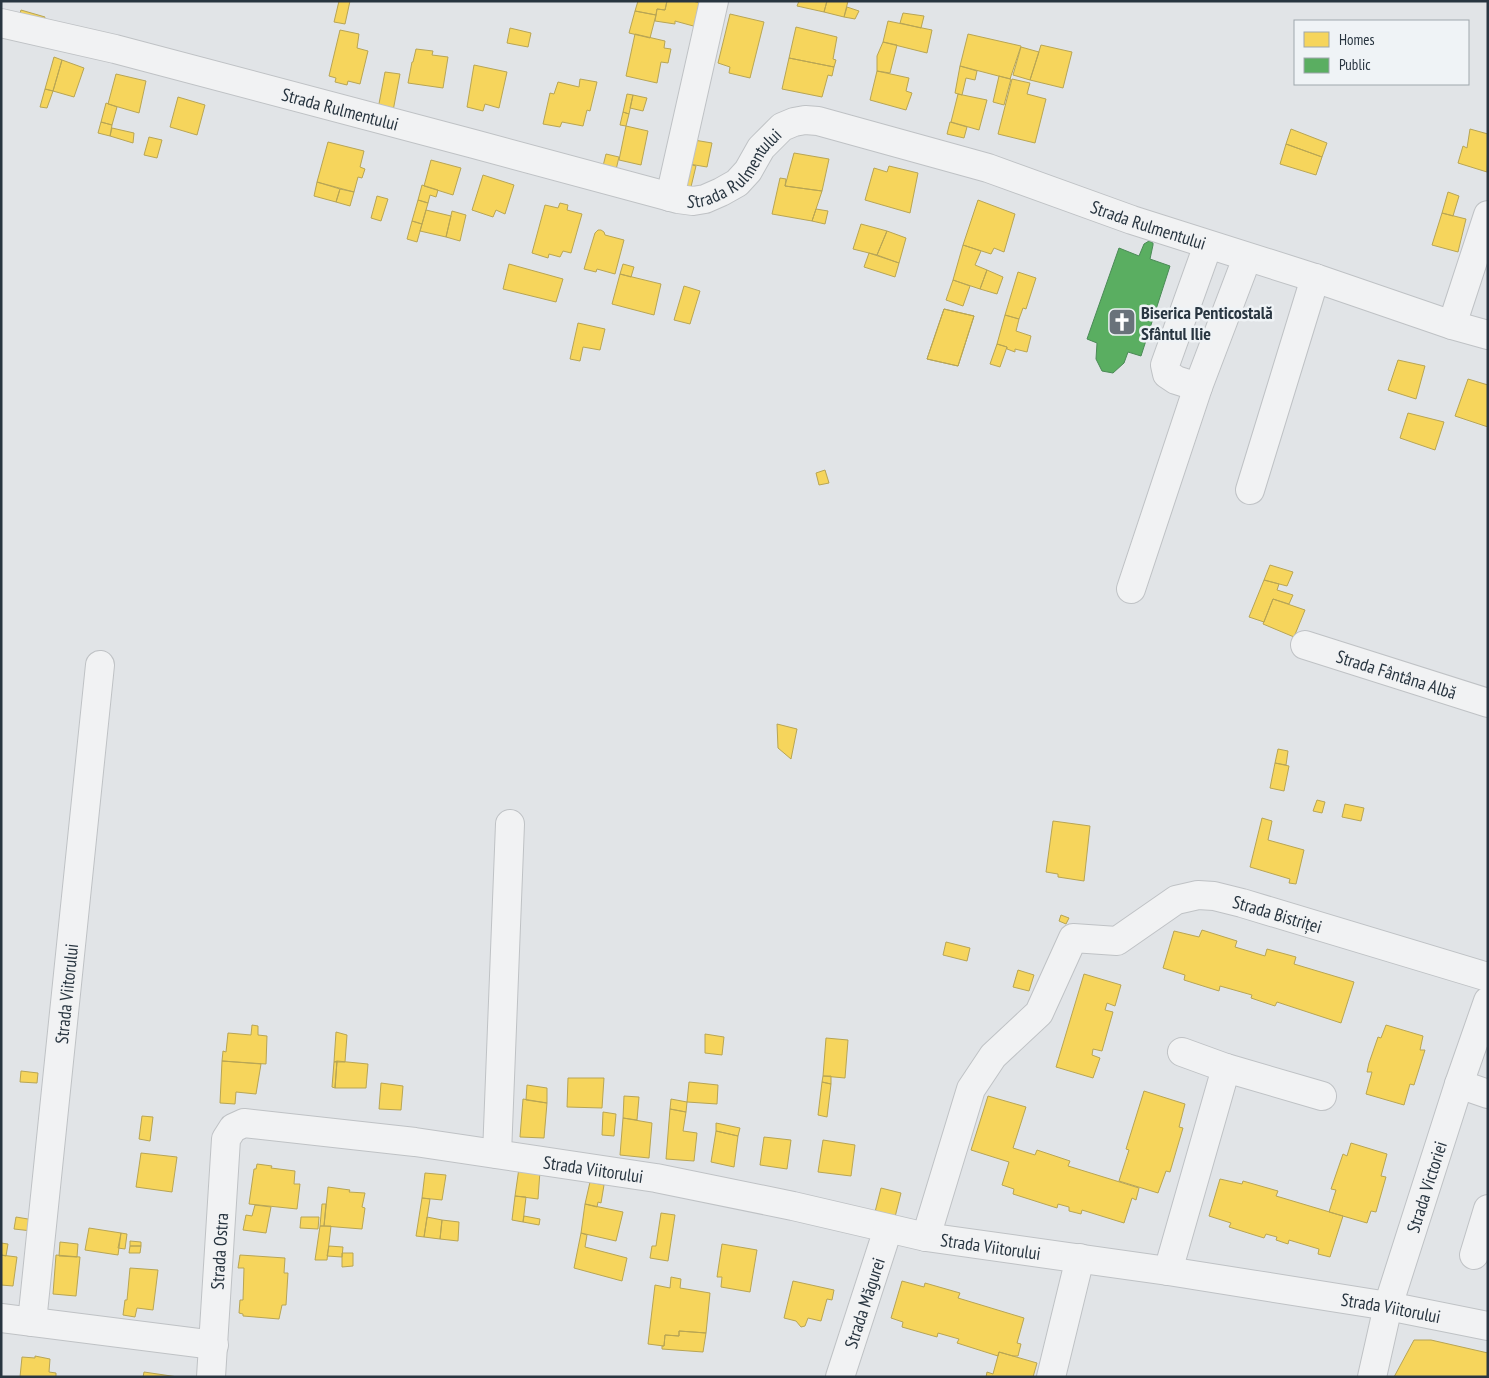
<svg xmlns="http://www.w3.org/2000/svg" width="1489" height="1378" font-family="'PT Sans Narrow',sans-serif">
	<style>
		.homes { fill: #f6d55c; stroke: #b8a554 }
		.public { fill: #5aae61; stroke: #4b8a57 }
		.lines { fill: none; stroke-linecap: round; stroke-linejoin: round }
		.minor-casing { stroke: #bfc2c5; stroke-width: 30 }
		.minor { stroke: #f1f2f3; stroke-width: 28 }
		.labels { text-anchor: middle; dominant-baseline: central; stroke-width: 5; stroke-linejoin: round; paint-order: stroke }
		.street-label { font-size: 18px; fill: #283540; stroke: #eff3f6 }
		.poi-label { font-size: 18px; font-weight: bold; fill: #283540; stroke: #eff3f6; text-anchor: start }
	</style>
	<rect width="100%" height="100%" fill="#e1e4e7"/>
	<path class="homes" d="M339 1H350L345 24 334 22Z
		M638 1H667L665 10 657 9 656 15 635 11Z
		M667 1H693L702 4 697 27 675 21V24L655 21 657 9 665 10Z
		M799 1H827L824 12 797 6Z
		M827 1H848L844 17 824 12Z
		M847 7 859 11 855 19 844 17Z
		M21 10 45 17 43 24 19 17Z
		M635 11 656 15 650 38 629 33Z
		M903 13 924 16 921 28 900 23Z
		M730 14 764 22 750 78 729 73 730 67 718 63Z
		M888 21 932 30 927 53 883 42Z
		M796 27 837 37 833 59 836 60 834 67 789 58Z
		M510 28 531 33 528 47 507 43Z
		M340 30 359 34 357 48 368 51 360 84 348 81 347 85 335 82 336 78 329 76Z
		M635 34 665 41 664 48 671 49 668 63 661 62 657 83 626 76Z
		M968 34 1021 46 1010 79 960 66Z
		M883 42 897 45 890 73 877 71V56Z
		M1041 45 1072 52 1063 88 1030 80Z
		M1021 47 1039 52 1030 80 1013 75Z
		M416 49 433 51 432 55 448 57 443 88 408 83 412 62H413Z
		M54 57 62 60 53 91 45 89Z
		M789 58 834 67 832 76 828 75 822 97 782 89Z
		M62 60 84 68 74 97 53 91Z
		M474 65 507 72 499 108 485 104 483 111 467 107Z
		M960 66 977 71 975 80 966 78 962 95 955 93Z
		M877 71 909 78 906 91 912 93 906 110 870 100Z
		M385 72 400 74 393 111 378 109Z
		M116 74 146 81 139 113 108 104Z
		M999 76 1011 79 1004 105 993 102Z
		M580 79 597 82 590 111 587 110 583 126 562 122 560 127 543 124 550 93 554 94 558 82 579 87Z
		M1012 79 1030 83 1027 94 1046 99 1035 143 998 134Z
		M45 89 53 91 47 108 40 107Z
		M627 94 633 95 629 114 623 112Z
		M958 94 987 100 979 130 951 122Z
		M633 95 647 98 643 111 630 108Z
		M178 97 205 105 197 135 170 127Z
		M106 103 117 107 112 125 101 122Z
		M623 112 629 114 626 126 620 125Z
		M101 122 112 125 110 136 98 133Z
		M950 122 967 127 964 138 947 134Z
		M626 126 648 131 641 165 619 160Z
		M112 128 134 133 133 143 110 136Z
		M1291 129 1327 143 1322 157 1286 144Z
		M1470 129 1488 134 1487 172 1458 163 1463 146 1467 148Z
		M149 137 162 140 157 158 144 155Z
		M694 140 712 143 707 167 689 164Z
		M328 142 364 151 360 167 365 169 362 178 358 177 354 192 317 182Z
		M1286 144 1322 157 1316 175 1280 164Z
		M794 153 829 159 822 191 785 186Z
		M606 154 619 157 615 174 602 170Z
		M431 160 461 168 453 195 424 186Z
		M689 164 696 166 690 191 682 190Z
		M889 166 918 173 910 213 865 200 874 168 887 172Z
		M483 175 514 185 505 214 496 210 493 217 472 210Z
		M780 178 786 179 785 186 822 191 812 221 772 214Z
		M317 182 340 189 336 202 314 196Z
		M422 185 438 190 436 197 430 195 428 203 418 200Z
		M340 189 354 192 350 206 336 202Z
		M1448 192 1459 196 1453 216 1442 213Z
		M377 196 388 199 381 221 371 218Z
		M418 200 428 203 422 224 412 221Z
		M978 200 1015 214 1004 252 994 248 991 254 963 245Z
		M560 203 568 205 567 210 582 214 571 253 563 251 560 257 549 254 548 258 532 253 545 205 558 208Z
		M816 209 828 211 825 224 812 221Z
		M426 210 451 216 446 237 420 231Z
		M452 211 466 215 460 241 446 237Z
		M1442 213 1466 219 1458 252 1432 245Z
		M412 221 422 224 417 242 407 239Z
		M861 224 887 231 877 255 853 249Z
		M598 230H601L604 232 605 235 624 240 615 274 597 269 596 272 584 269 595 233Z
		M887 231 906 238 899 263 877 255Z
		M963 245 981 251 975 265 987 270 980 289 953 280Z
		M869 253 899 263 895 277 864 267Z
		M509 264 563 279 556 302 503 289Z
		M623 264 634 267 631 277 620 274Z
		M987 270 1003 277 997 294 980 289Z
		M1018 272 1036 278 1026 309 1023 308 1019 319 1005 315Z
		M620 274 661 284 654 315 612 304Z
		M953 280 970 286 963 306 946 300Z
		M684 286 700 291 690 324 674 320Z
		M944 309 974 316 958 366 927 359Z
		M944 309 974 316 958 366 927 359Z
		M1005 315 1019 319 1016 331 1031 336 1027 352 1015 349V352L1007 349V347L997 344Z
		M578 323 605 329 600 350 583 347 580 361 570 359Z
		M997 344 1007 347 1000 367 990 364Z
		M1398 360 1425 366 1416 399 1388 390Z
		M1468 379 1488 385V427L1455 416Z
		M1408 413 1444 422 1435 450 1400 438Z
		M825 470 829 483 819 485 816 473Z
		M1270 565 1293 572 1287 586 1264 580Z
		M1264 580 1279 584 1277 590 1293 595 1289 604 1273 599 1264 622 1249 617Z
		M1273 599 1305 610 1294 637 1263 624Z
		M777 724 797 729 791 759 778 748Z
		M1278 749 1288 751 1286 765 1275 763Z
		M1275 763 1289 766 1284 791 1270 788Z
		M1317 800 1325 802 1322 813 1313 811Z
		M1345 804 1364 808 1361 821 1342 817Z
		M1262 818 1272 821 1268 840 1304 850 1296 884 1289 883 1290 879 1250 867Z
		M1053 821 1090 826 1084 881 1058 877V874L1046 872Z
		M1061 915 1069 918 1066 924 1059 921Z
		M1202 930 1237 941 1235 947 1265 956 1267 949 1296 957 1294 964 1354 982 1341 1023 1277 1002 1275 1006 1251 998 1252 995 1220 986 1219 991 1184 980 1185 975 1163 968 1174 931 1199 937Z
		M946 942 970 948 967 961 943 955Z
		M1018 970 1034 975 1029 991 1013 987Z
		M1084 974 1121 985 1115 1006 1107 1003 1105 1010 1113 1012 1102 1051 1093 1049 1092 1055 1100 1058 1093 1078 1056 1067Z
		M252 1025 258 1026V1035L267 1036 266 1064 222 1061 223 1051 226 1052 228 1033 251 1035Z
		M1386 1025 1423 1036 1420 1050H1425L1414 1085 1410 1084 1404 1105 1366 1094 1372 1072H1367L1369 1063 1378 1037 1381 1038Z
		M336 1032 347 1035 345 1062H334Z
		M705 1034 724 1037 722 1055 705 1053Z
		M826 1038 848 1040 845 1078 823 1076Z
		M222 1061 261 1064 256 1094 236 1092 235 1104 220 1103Z
		M337 1061 368 1064 366 1088H335Z
		M337 1061 335 1088 332 1087 334 1062Z
		M21 1071 38 1073 37 1083 20 1082Z
		M823 1076H831V1084L822 1082Z
		M568 1078H604L602 1108 567 1107Z
		M689 1082 718 1085 717 1104 687 1102Z
		M822 1082 831 1084 827 1117 818 1115Z
		M381 1083 403 1086 401 1110 379 1109Z
		M527 1085 547 1088V1103L526 1100Z
		M1144 1091 1185 1104 1179 1127 1183 1128 1170 1172 1166 1171 1158 1193 1119 1181 1129 1150 1126 1149Z
		M624 1096 639 1097 637 1120 623 1118Z
		M988 1096 1026 1107 1013 1148 1035 1155 1037 1150 1070 1161 1068 1166 1139 1188 1136 1200 1132 1198 1124 1223 1082 1210 1081 1214 1069 1211V1207L1058 1204 1057 1208 1013 1194 1014 1189 1002 1185 1009 1162 971 1150Z
		M523 1099 547 1103 544 1138 520 1137Z
		M671 1099 687 1102 686 1112 670 1109Z
		M670 1109 686 1112 683 1131 697 1133 694 1161 666 1159Z
		M603 1112 616 1114 614 1136 602 1135Z
		M142 1116 153 1117 150 1141 139 1139Z
		M623 1118 652 1123 649 1158 620 1155Z
		M716 1123 740 1128 738 1136 716 1131Z
		M716 1131 738 1136 734 1167 711 1162Z
		M764 1137 791 1140 787 1169 760 1165Z
		M823 1140 855 1145 851 1176 818 1172Z
		M1351 1143 1387 1154 1381 1176 1386 1177 1376 1212 1371 1211 1367 1223 1329 1212 1336 1190 1331 1189 1343 1154 1347 1156Z
		M141 1153 177 1157 172 1192 136 1187Z
		M257 1164 272 1166 271 1168 295 1171 294 1184H300L297 1209 249 1204 254 1169H256Z
		M519 1168 540 1171 538 1199 515 1196Z
		M425 1173 446 1175 442 1200 422 1198Z
		M1220 1179 1242 1184 1243 1181 1278 1191 1276 1196 1343 1216 1330 1257 1318 1254 1319 1249 1289 1240 1288 1244 1276 1240 1277 1237 1266 1234 1264 1238 1229 1227 1231 1223 1209 1216Z
		M590 1182 604 1185 601 1203 598 1202 597 1207 585 1204Z
		M328 1187 350 1190 349 1192 365 1193 362 1207 365 1208 362 1229 324 1226Z
		M881 1188 901 1193 895 1217 875 1212Z
		M515 1196 526 1197 523 1222 512 1220Z
		M422 1198 430 1199 424 1237 416 1236Z
		M322 1204H326L324 1226H320Z
		M585 1204 623 1212 616 1241 581 1233Z
		M255 1205 271 1207 266 1233 243 1230 246 1215 252 1216Z
		M661 1213 675 1215 668 1261 650 1258 652 1246H656Z
		M524 1216 540 1219 539 1225 523 1222Z
		M16 1217 34 1220 32 1231 14 1229Z
		M301 1217H319L318 1229 300 1228Z
		M427 1217 442 1220 440 1239 424 1237Z
		M442 1220 459 1222 458 1241 440 1239Z
		M320 1226H331L327 1260H315Z
		M89 1228 121 1233 118 1255 85 1250Z
		M121 1233 127 1234 125 1249 118 1248Z
		M581 1233 587 1235 585 1247 627 1258 622 1281 574 1268Z
		M130 1241 141 1242V1246H130Z
		M60 1242 78 1244 77 1257 59 1256Z
		M1 1243 8 1244 6 1256 1 1255Z
		M722 1244 757 1250 750 1292 721 1287 722 1277H717Z
		M130 1246H141L140 1253H129Z
		M329 1246 343 1247 342 1257 327 1256Z
		M342 1253H353V1266L342 1267Z
		M1 1255 17 1257 13 1286 1 1285Z
		M56 1255 80 1257 76 1296 53 1294Z
		M240 1255 285 1258 284 1273H288L286 1305H282L279 1319 243 1316V1314L239 1313 240 1300H243L244 1268H238Z
		M130 1268 158 1270 153 1310 137 1308 135 1317 123 1315 125 1300H127Z
		M671 1277 681 1279 680 1288 710 1293 706 1333 679 1331V1336L665 1335 664 1346 648 1344 655 1285 670 1288Z
		M793 1281 834 1290 832 1300 827 1299 821 1321 808 1318 805 1326 801 1327 796 1321 784 1318Z
		M902 1281 924 1287 925 1283 960 1293 958 1298 1024 1318 1017 1343 1021 1344 1018 1356H1013L999 1352 998 1356 957 1343 959 1339 938 1333 937 1337 902 1327 903 1322 891 1318Z
		M679 1331 706 1333 703 1352 662 1349V1346H664L665 1335 679 1336Z
		M1414 1340H1431L1488 1353V1377H1394Z
		M999 1352 1037 1363 1033 1377H986L987 1372 993 1374Z
		M35 1356 50 1359 49 1372 56 1373V1377H20L22 1357 35 1358Z
		M144 1372 178 1377H143Z"/>
	<path class="public" d="M1149 241 1153 243V245L1150 259 1170 266 1141 356 1128 352 1124 363 1113 373 1102 371 1096 359 1097 343 1087 339 1119 248 1139 256 1144 244Z"/>
	<g class="lines">
		<defs>
			<g id="minor">
				<path id="s1" d="M1 23 115 49 474 144 678 199 693 201 705 199 721 192 737 183 748 171 761 148 782 127 794 122 805 120 818 121 988 168 1132 220 1315 278 1452 325 1488 335"/>
				<path d="M670 197 714 1"/>
				<path d="M1452 325 1488 215"/>
				<path d="M1198 387 1247 258"/>
				<path d="M1250 490 1315 278"/>
				<path d="M1131 589 1198 387 1176 380 1167 374 1165 365 1208 245"/>
				<path id="s2" d="M1305 645 1488 703"/>
				<path d="M1182 1052 1226 1068"/>
				<path d="M1459 1084 1488 1094"/>
				<path d="M497 1154 510 824"/>
				<path id="s3" d="M926 1237 971 1089 993 1056 1039 1013 1073 938 1117 941 1176 900 1198 895 1214 896 1242 903 1488 977"/>
				<path d="M1474 1255 1488 1209"/>
				<path d="M1168 1271 1226 1068 1322 1096"/>
				<path d="M1 1318 214 1345"/>
				<path id="s4" d="M32 1322 100 665"/>
				<path id="s5" d="M211 1377 226 1139 233 1128 244 1123 415 1142 656 1178 793 1206 926 1237 1168 1271 1388 1306 1488 1326"/>
				<path id="s6" d="M840 1377 888 1229"/>
				<path d="M1051 1377 1080 1258"/>
				<path id="s7" d="M1372 1377 1388 1306 1459 1084 1488 1001"/>
			</g>
		</defs>
		<use href="#minor" class="minor-casing"/>
		<use href="#minor" class="minor"/>
	</g>
	<defs>
		<symbol id="church-square" viewBox="-11 -11 22 22"><rect x="-9" y="-9" width="18" height="18" rx="4" fill="#69727a" stroke="#eff3f6"/><path d="M-1.2-6h2.4v3.5h3.3v2.4h-3.3V6h-2.4V-.1h-3.3v-2.4h3.3Z" fill="#fff"/></symbol>
	</defs>
	<g fill-rule="evenodd">
		<use href="#church-square" x="1106" y="306" width="32" height="32"/>
	</g>
	<g class="labels">
		<g class="street-label">
			<text stroke="none"><textPath href="#s1" startOffset="350">Strada Rulmentului</textPath></text>
			<text stroke="none"><textPath href="#s1" startOffset="769">Strada Rulmentului</textPath></text>
			<text stroke="none"><textPath href="#s1" startOffset="1219">Strada Rulmentului</textPath></text>
			<text stroke="none"><textPath href="#s2" startOffset="96">Strada Fântâna Albă</textPath></text>
			<text stroke="none"><textPath href="#s3" startOffset="560">Strada Bistriței</textPath></text>
			<text stroke="none"><textPath href="#s4" startOffset="330">Strada Viitorului</textPath></text>
			<text stroke="none"><textPath href="#s5" startOffset="616">Strada Viitorului</textPath></text>
			<text stroke="none"><textPath href="#s7" startOffset="198">Strada Victoriei</textPath></text>
			<text stroke="none"><textPath href="#s5" startOffset="1021">Strada Viitorului</textPath></text>
			<text stroke="none"><textPath href="#s5" startOffset="126">Strada Ostra</textPath></text>
			<text stroke="none"><textPath href="#s6" startOffset="78">Strada Măgurei</textPath></text>
			<text stroke="none"><textPath href="#s5" startOffset="1426">Strada Viitorului</textPath></text>
		</g>
		<g class="poi-label">
			<text x="1141" y="312">Biserica Penticostală<tspan x="1141" dy="21">Sfântul Ilie</tspan></text>
		</g>
	</g>
	<rect width="1489" height="1378" fill="none" stroke="#283540" stroke-width="5"/>
	<rect x="1294" y="20" width="175" height="65" fill="#eff3f6" stroke="#9fa7ad"/>
	<rect x="1304" y="32" width="25" height="15" fill="#f6d55c" stroke="#9fa7ad"/>
	<text x="1339" y="45" font-size="15" fill="#283540">Homes</text>
	<rect x="1304" y="58" width="25" height="15" fill="#5aae61" stroke="#9fa7ad"/>
	<text x="1339" y="70" font-size="15" fill="#283540">Public</text>
</svg>
